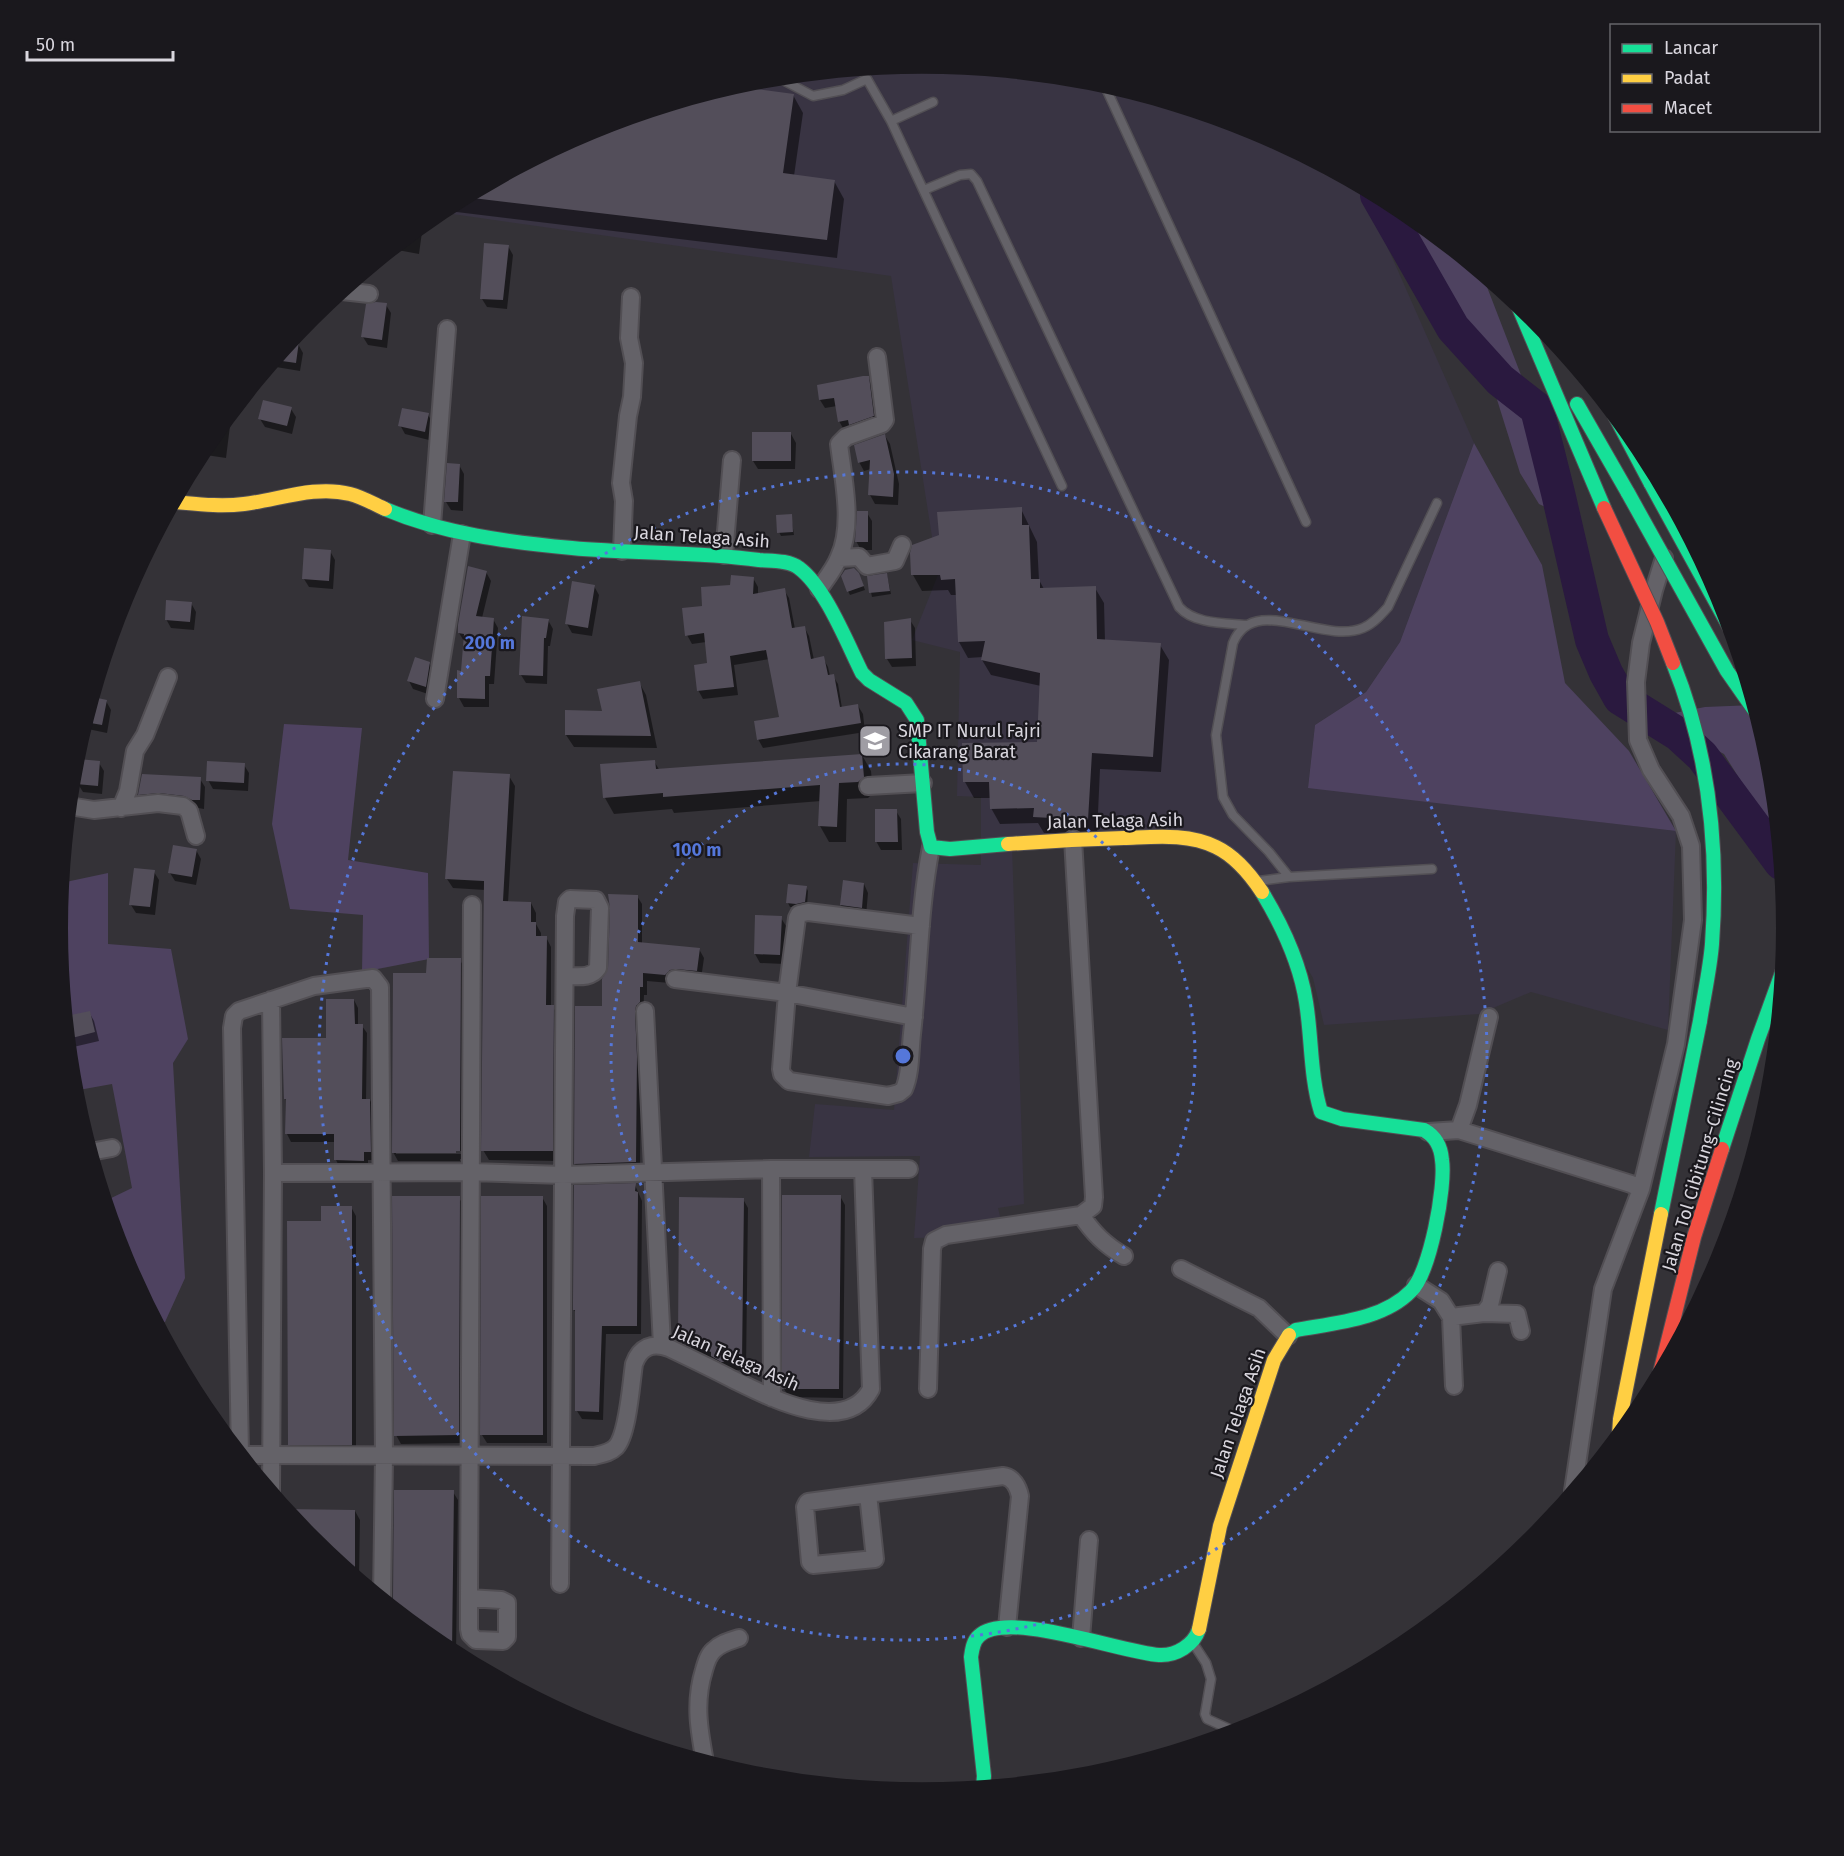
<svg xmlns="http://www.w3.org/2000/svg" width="1844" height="1856" font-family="'Fira Sans',sans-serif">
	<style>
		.built { fill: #393443 }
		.green { fill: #4e4260 }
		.shadow { fill: #0007; fill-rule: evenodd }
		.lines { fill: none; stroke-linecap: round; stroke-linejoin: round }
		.river { stroke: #2a193f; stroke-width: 34 }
		.building { fill: #534e5a }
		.lane-casing { stroke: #524f54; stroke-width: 11 }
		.street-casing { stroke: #524f54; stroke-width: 20 }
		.fast-casing { stroke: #524f54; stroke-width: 16 }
		.slow-casing { stroke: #524f54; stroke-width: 16 }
		.jam-casing { stroke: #524f54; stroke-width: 16 }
		.lane { stroke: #646268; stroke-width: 8 }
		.street { stroke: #646268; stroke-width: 16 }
		.fast { stroke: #16e098; stroke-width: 14 }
		.slow { stroke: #ffcf43; stroke-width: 14 }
		.jam { stroke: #f24e42; stroke-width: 14 }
		.fast-bridge-casing { stroke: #524f54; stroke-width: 16; stroke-linecap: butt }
		.jam-bridge-casing { stroke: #524f54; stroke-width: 16; stroke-linecap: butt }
		.fast-bridge { stroke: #16e098; stroke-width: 14 }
		.jam-bridge { stroke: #f24e42; stroke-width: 14 }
		.ring { fill: none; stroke: #5577da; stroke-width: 3; stroke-dasharray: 3 6 }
		.labels { text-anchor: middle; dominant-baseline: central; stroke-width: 4.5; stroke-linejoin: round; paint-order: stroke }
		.street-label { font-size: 18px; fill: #d9d6de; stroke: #1a181d }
		.poi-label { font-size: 18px; fill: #d9d6de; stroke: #1a181d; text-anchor: start }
		.centre { fill: #5577da; stroke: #1a181d; stroke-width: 3 }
		.ring-label { font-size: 18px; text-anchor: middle; font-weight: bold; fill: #5577da; stroke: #1a181d; stroke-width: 4.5; stroke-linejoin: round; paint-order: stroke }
	</style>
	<rect width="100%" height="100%" fill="#343237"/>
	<path class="built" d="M922 63 1091 80 1253 129 1361 187 1474 443 1400 642 1366 692 1315 725 1308 787 1676 831 1668 1030 1531 992 1479 1014 1324 1025 1313 978 1242 858 1202 842 1012 846 1024 1204 998 1208 1005 1236 914 1238 920 1156 809 1157 815 1104 894 1110 913 863 981 865V797L957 796 960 652 912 640 938 575 891 276 438 212 591 129 754 80Z"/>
	<path class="green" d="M1396 205 1482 274 1538 419 1570 519 1539 504 1520 473 1489 374Z
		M1474 443 1542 565 1565 683 1629 751 1676 831 1308 788 1315 725 1366 692 1400 642Z
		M1754 705 1770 760 1778 840 1724 754 1654 717 1705 707Z
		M284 724 362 728 348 860 428 873 429 959 362 972 363 915 290 909 272 824Z
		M108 873V944L171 949 188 1039 173 1063 185 1278 165 1322 157 1323 123 1259 105 1201 132 1188 112 1084 73 1091 57 928 61 883Z"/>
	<path class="shadow" d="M730 87 793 95 803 113 794 176 834 181 844 199 837 258 440 210 591 129Z
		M419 227 422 232 419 254 392 249Z
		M508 246 513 255 507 309 487 307 482 299Z
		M386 305 391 313 387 348 368 345 363 337Z
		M289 343 298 344 303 353 300 371 270 366Z
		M868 377 873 386 878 424 844 430 839 421 837 406 825 408 820 400Z
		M291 409 296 417 292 434 265 427 260 419Z
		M230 415 231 418 226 458 199 454Z
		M428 415 433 423 429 440 405 434 400 425Z
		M791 434 796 443 795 469H758L753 461Z
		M885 436 890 444 899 484 898 505 875 504 870 495 871 469 864 471 859 462Z
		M459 465 464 474 463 511 451 510 446 502Z
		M1021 509 1037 542 1039 580 1044 589 1095 588 1104 603 1105 641 1160 645 1169 660 1161 772 1100 769 1097 835 1044 833 1038 823 1000 824 991 808V798H974L965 782 1038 744 1041 686 991 675 982 660 983 657 968 658 959 642 957 595H951L948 590 922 591 913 575Z
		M867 513 872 521V550H861L856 541Z
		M791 516 794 535 781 536 779 532Z
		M330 551 335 560 333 589 309 587 304 579Z
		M486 572 491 581 482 618 493 619 498 628 494 684H489V707H464L459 698V672L463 673 464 641 459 633Z
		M887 575 891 594 872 597 868 578Z
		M753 578 758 587V594L784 590 789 598 795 629 804 627 809 636 814 660 823 658 828 667 830 676H833L838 684 842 708 858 706 863 714 865 732 763 748 758 739 781 718 770 659 734 665 738 695 703 699 698 690 709 665 706 642 692 644 687 635 704 607 732 587Z
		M861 579 865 590 850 595 848 591Z
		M594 586 599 595 592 636 572 633 567 624Z
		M191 603 196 612 194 630 171 628 166 619Z
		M548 620 553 629 550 646H548L547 684 526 683 521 675Z
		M910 620 915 628 916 666 892 667 887 659Z
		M429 663 435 672 431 695 413 689 409 681Z
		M639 682 646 695 657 748 574 747 566 735 603 712Z
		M92 698 106 701 111 710 107 733 83 728Z
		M862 755 871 771 873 793 868 798 847 799 846 842H829L820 826 821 801 674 813 672 809 614 814 605 798 654 761 660 771Z
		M99 763 104 771 102 794 83 792 78 784Z
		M244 765 249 773 248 791 213 789 208 780Z
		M509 776 515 786 508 903H531L536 913V924L541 933V937H546L551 947V1007H553L559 1017 557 1161 489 1160 483 1150 485 890 453 888 447 879Z
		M200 779 205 787 204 809 198 808 190 804 144 803 139 794Z
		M896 811 901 819 902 850H881L876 841Z
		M196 850 201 859 196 885 175 881 170 873Z
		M154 872 159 880 155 915 136 913 131 905Z
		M864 884 868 893 866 916 846 914 841 905Z
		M806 887 808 891 807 906 790 907 788 903Z
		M637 896 642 904V944L699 949 704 958 701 979 670 983 647 981V995H644L641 1066 640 1170 580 1172 575 1164 604 1007Z
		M781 918 786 926 784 964 760 963 755 954Z
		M460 960 465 969V1159H460V1161H398L393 1152 428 975ZM396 1151H464V1154H396Z
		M354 1000 358 1008V1026H362L367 1033 366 1100H370L374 1108 375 1160H368V1168H340L336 1160 335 1142H291L287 1134V1102L285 1098Z
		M89 1012 94 1021 99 1041 69 1048 66 1018Z
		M635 1185 642 1201 641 1334H606L603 1420 582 1419 577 1411 576 1313 574 1310 575 1187Z
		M840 1196 845 1205 843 1398 789 1397 784 1389Z
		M542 1197 547 1206V1443H487L482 1435Z
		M459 1198 464 1206 463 1443 401 1444 396 1435Z
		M743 1199 748 1208 746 1370H727L717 1365 714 1359 705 1355H697L685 1349 679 1340Z
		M351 1207 356 1216V1453H294L289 1444Z
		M453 1492 458 1500 456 1655 441 1647 390 1605Z
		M355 1511 360 1520 359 1579 310 1539Z"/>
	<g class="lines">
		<path class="river" d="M1377 195 1453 328 1500 380 1537 409 1558 493 1592 640 1606 673 1620 698 1678 734 1702 756 1781 863"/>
	</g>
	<path class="building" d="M733 86 794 94 783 173 835 180 827 240 464 197 591 129Z
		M484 243 509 245 503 300 480 299Z
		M376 302 387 303 382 340 361 337 366 304Z
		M301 327 296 363 275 360 291 340Z
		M863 376H869L874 416 849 425 848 420 838 422 834 398 819 400 817 385Z
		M263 400 292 407 287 426 258 419Z
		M402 408 429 413 425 432 398 426Z
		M752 432H791V461H752Z
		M885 434 894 474 893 497 868 495 870 460 858 463 854 445Z
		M447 463 460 464 458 502H444Z
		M1022 507V525H1029L1031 579H1040V588L1096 586 1097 639 1161 643 1153 757 1092 753 1088 820 1033 817 1034 808 990 809 989 782H963L962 743 1037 742 1040 673 981 660 985 641 958 642 955 579 941 580 940 575H911L910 553 912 545 939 535 937 512Z
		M857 511H868V542H855Z
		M792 514 793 532 777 533 776 515Z
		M304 548 331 550 329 581 302 579Z
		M468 566 487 571 476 616 494 618 490 676H485V699L457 698V670L461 671 464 634 458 633V625Z
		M854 568 859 573 864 586 847 592 841 576 845 570Z
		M887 573 890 591 869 593 867 576Z
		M731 575 754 577 753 594 785 588 792 628 805 626 811 659 824 656 828 675 834 674 840 707 858 704 861 723 757 740 754 721 779 717 766 650 730 656 734 687 697 691 694 665 707 663 704 633 685 636 682 608 702 606 701 587 730 585Z
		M572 581 595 585 588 628 565 624Z
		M166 600 192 602 190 622 165 620Z
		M522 616 549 619 546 638H544L543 676 519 675Z
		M911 618 912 658 885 659 884 622Z
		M415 657 430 662 426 687 407 681Z
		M640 681 651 736 565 735V710L602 711 597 689Z
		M93 697 107 700 102 725 85 722Z
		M862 754 864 777 858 782 839 783 837 827 818 826 820 785 663 797V793L603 798 600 764 655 760 656 769Z
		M78 759 100 761 98 786 76 784Z
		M207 761 245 763 244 783 206 781Z
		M453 771 510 774 503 901 531 902V922H536V936H547L546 1005H554L553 1151H481L484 881 445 879Z
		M142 774 201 777 200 800H192L184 796 159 793 138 795Z
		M875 809H897L898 842H875Z
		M173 845 197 849 192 877 168 873Z
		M134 868 155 870 150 907 129 905Z
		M843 880 864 883 862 908 840 905Z
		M788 884 807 886 805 902 796 904 786 903Z
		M608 894 638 895V942L700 948 697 971 676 969 670 970 665 975 643 973V987H640V1002L636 1006 635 1012 637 1056 636 1162 574 1164 575 1006H602V979L608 968 610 908Z
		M755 915 782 916 780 955 754 954Z
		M427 958H461L460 1151H456V1153H392L393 973H426Z
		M326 999H354L355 1024H363L362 1099H370L371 1152H364V1161L334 1160V1134H285L286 1099H284L282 1038H326Z
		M90 1011 95 1032 68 1039 66 1016Z
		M636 1183 635 1191 638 1192 637 1326H602L599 1412 575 1411V1310H573V1300L574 1185Z
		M782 1195H841L839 1389H782Z
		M392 1196H460L459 1435 394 1436Z
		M481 1196H543V1435H480Z
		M679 1197 744 1198 742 1362H721L711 1356V1352L699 1347H691L678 1341Z
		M321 1206H352V1445H288L287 1221H321Z
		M394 1490H454L452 1653 441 1647 390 1605 393 1598Z
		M285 1509 355 1510V1576L310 1540Z"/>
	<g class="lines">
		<defs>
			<path id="lane" d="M777 77 813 96 843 90 867 79 891 121 1062 486
				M1104 84 1306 522
				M891 121 933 102
				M924 190 960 175 971 174 977 181 1179 607C1194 624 1224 623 1246 625
				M1289 877 1269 852 1233 815 1223 797 1216 735 1233 643C1254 592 1322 645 1363 628 1373 624 1381 615 1388 607L1437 503
				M1259 881 1289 877 1432 869
				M1193 1643 1206 1663 1211 1679 1205 1714 1207 1719 1236 1732"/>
			<path id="street" d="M342 291 369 294
				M432 525 447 329
				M622 551 624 501 621 483 628 416 632 397 634 363 629 338 631 297
				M724 555 732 460
				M839 558 859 557 867 566 895 561 902 545
				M819 589C826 579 835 568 839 557 854 525 843 478 839 444L846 437 882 424 885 420 877 357
				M435 699 462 534
				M868 786 923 783
				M69 806 94 810 158 803 183 806 189 811 196 836
				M121 808 128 791 135 751 145 735 168 677
				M921 926 808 912 799 914 797 918 787 993 781 1069 782 1074 789 1081 888 1096 899 1093 904 1089C911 1073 910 1051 912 1034 919 972 919 909 931 847
				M675 979 787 993 914 1017
				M645 1011 662 1345
				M1459 1130 1468 1105 1489 1017
				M1428 1132 1459 1130 1631 1184 1641 1189 1603 1289 1573 1491
				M90 1152 112 1148
				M771 1169 772 1398
				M273 1173 471 1172 563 1175 771 1169H909
				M1641 1189 1676 1044 1693 920 1691 846 1681 816 1651 770 1638 740 1636 682 1641 643 1654 590 1664 558
				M1081 1215C1093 1233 1105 1245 1124 1256
				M1181 1269 1259 1308 1288 1336
				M1416 1285 1441 1301 1451 1317 1454 1386
				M1484 1313 1517 1314 1521 1331
				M1451 1317 1484 1313 1490 1305 1498 1271
				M928 1389 932 1249 934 1241 946 1235 1081 1215 1093 1206 1094 1197 1073 839
				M240 1454 232 1028 234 1016 239 1011 314 986 373 978 380 987 384 1456 382 1598
				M241 1455 594 1456C602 1454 610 1453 616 1447 628 1434 631 1384 634 1364 640 1347 652 1342 669 1348 690 1358 711 1368 732 1379 767 1396 845 1438 871 1389L863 1169
				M271 1492 273 1173 271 1000
				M868 1494 875 1559 813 1565 810 1562 805 1507 807 1503 808 1502 1003 1476C1013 1477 1018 1487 1020 1496L1007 1627
				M560 1584 565 916 567 902 570 899 596 900 600 908 598 968C591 979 577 976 566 976
				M469 1598 501 1600 507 1603V1637L503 1641 476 1640 470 1634 469 1629V1598L472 905
				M1081 1638 1089 1540
				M705 1762C699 1730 694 1702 704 1670 706 1663 708 1655 714 1650 721 1643 730 1641 739 1638"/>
			<path id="fast" d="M1517 303 1604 508
				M1577 404 1628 493
				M1615 416 1651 484
				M385 509C444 534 508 542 572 548 634 554 697 551 759 560 771 561 789 560 799 568 825 587 847 643 862 673L869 680 906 703 917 720 927 832 931 847 950 849 1008 844
				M1262 892C1282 925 1300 963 1306 1002 1312 1039 1310 1076 1321 1112L1342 1119 1424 1130C1435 1136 1441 1147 1442 1160 1446 1186 1430 1273 1411 1291 1383 1320 1334 1323 1296 1330L1289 1335
				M1722 1149 1758 1039 1783 970
				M1661 1214 1700 1021
				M983 1787 984 1776 971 1657C972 1650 973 1641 979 1636 1006 1609 1123 1653 1159 1655 1176 1656 1194 1645 1199 1629"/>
			<path id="slow" d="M174 502C197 504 220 507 244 504 278 500 315 485 350 494 362 497 374 504 385 509
				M1008 844C1047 841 1086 839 1124 838 1154 837 1188 833 1216 847 1235 856 1250 874 1262 892
				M1619 1435 1620 1419 1661 1214
				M1199 1629 1220 1526 1274 1360 1289 1335"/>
			<path id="jam" d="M1660 1373 1694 1237 1722 1149"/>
		</defs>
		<use href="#lane" class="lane-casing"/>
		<use href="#street" class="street-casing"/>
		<use href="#fast" class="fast-casing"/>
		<use href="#slow" class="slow-casing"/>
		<use href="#jam" class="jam-casing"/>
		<use href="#lane" class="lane"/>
		<use href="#street" class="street"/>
		<use href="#fast" class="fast"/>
		<use href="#slow" class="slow"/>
		<use href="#jam" class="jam"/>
		<defs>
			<path id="fast-bridge" d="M1651 484 1730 628
				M1628 493 1727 671 1757 714
				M1673 663C1709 752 1719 848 1712 944 1710 969 1704 995 1700 1021"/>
			<path id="jam-bridge" d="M1604 508 1657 622 1673 663"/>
		</defs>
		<use href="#fast-bridge" class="fast-bridge-casing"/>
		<use href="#jam-bridge" class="jam-bridge-casing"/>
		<use href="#fast-bridge" class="fast-bridge"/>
		<use href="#jam-bridge" class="jam-bridge"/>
	</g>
	<g class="ring">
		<circle cx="903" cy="1056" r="292"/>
		<circle cx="903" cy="1056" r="584"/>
	</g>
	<defs>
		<symbol id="school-square" viewBox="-11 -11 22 22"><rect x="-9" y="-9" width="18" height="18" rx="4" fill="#9f9da4" stroke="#1a181d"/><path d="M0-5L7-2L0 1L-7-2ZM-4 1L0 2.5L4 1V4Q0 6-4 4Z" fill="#fff"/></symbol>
	</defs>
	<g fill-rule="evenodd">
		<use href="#school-square" x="856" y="722" width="38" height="38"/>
	</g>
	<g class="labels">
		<g class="street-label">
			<text transform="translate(702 537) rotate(4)">Jalan Telaga Asih</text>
			<text transform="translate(1115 821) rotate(-1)">Jalan Telaga Asih</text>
			<text transform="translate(1700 1165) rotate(-73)">Jalan Tol Cibitung–Cilincing</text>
			<text transform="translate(736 1358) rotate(24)">Jalan Telaga Asih</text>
			<text transform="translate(1238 1413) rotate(-71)">Jalan Telaga Asih</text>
		</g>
		<g class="poi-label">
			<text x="898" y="731">SMP IT Nurul Fajri<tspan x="898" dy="21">Cikarang Barat</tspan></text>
		</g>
	</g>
	<path d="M0 0H1844V1856H0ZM68 928a854 854 0 1 1 1708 0a854 854 0 1 1-1708 0Z" fill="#1a181d" fill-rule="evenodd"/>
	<circle cx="903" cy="1056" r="9" class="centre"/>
	<g class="ring-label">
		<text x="490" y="649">200 m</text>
		<text x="697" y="856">100 m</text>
	</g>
	<rect x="1610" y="24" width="210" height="108" fill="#1a181d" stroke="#66646a" stroke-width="1.5"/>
	<rect x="1622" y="44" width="30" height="9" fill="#16e098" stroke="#66646a" stroke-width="1.5"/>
	<text x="1664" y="54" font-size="18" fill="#d9d6de">Lancar</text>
	<rect x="1622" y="74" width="30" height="9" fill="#ffcf43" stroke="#66646a" stroke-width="1.5"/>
	<text x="1664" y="84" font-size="18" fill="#d9d6de">Padat</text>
	<rect x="1622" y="104" width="30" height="9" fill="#f24e42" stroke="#66646a" stroke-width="1.5"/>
	<text x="1664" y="114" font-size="18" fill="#d9d6de">Macet</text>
	<path d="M27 51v9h146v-9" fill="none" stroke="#d9d6de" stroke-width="3"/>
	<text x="36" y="51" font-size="18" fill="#d9d6de" stroke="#1a181d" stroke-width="4.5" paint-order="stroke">50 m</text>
</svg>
